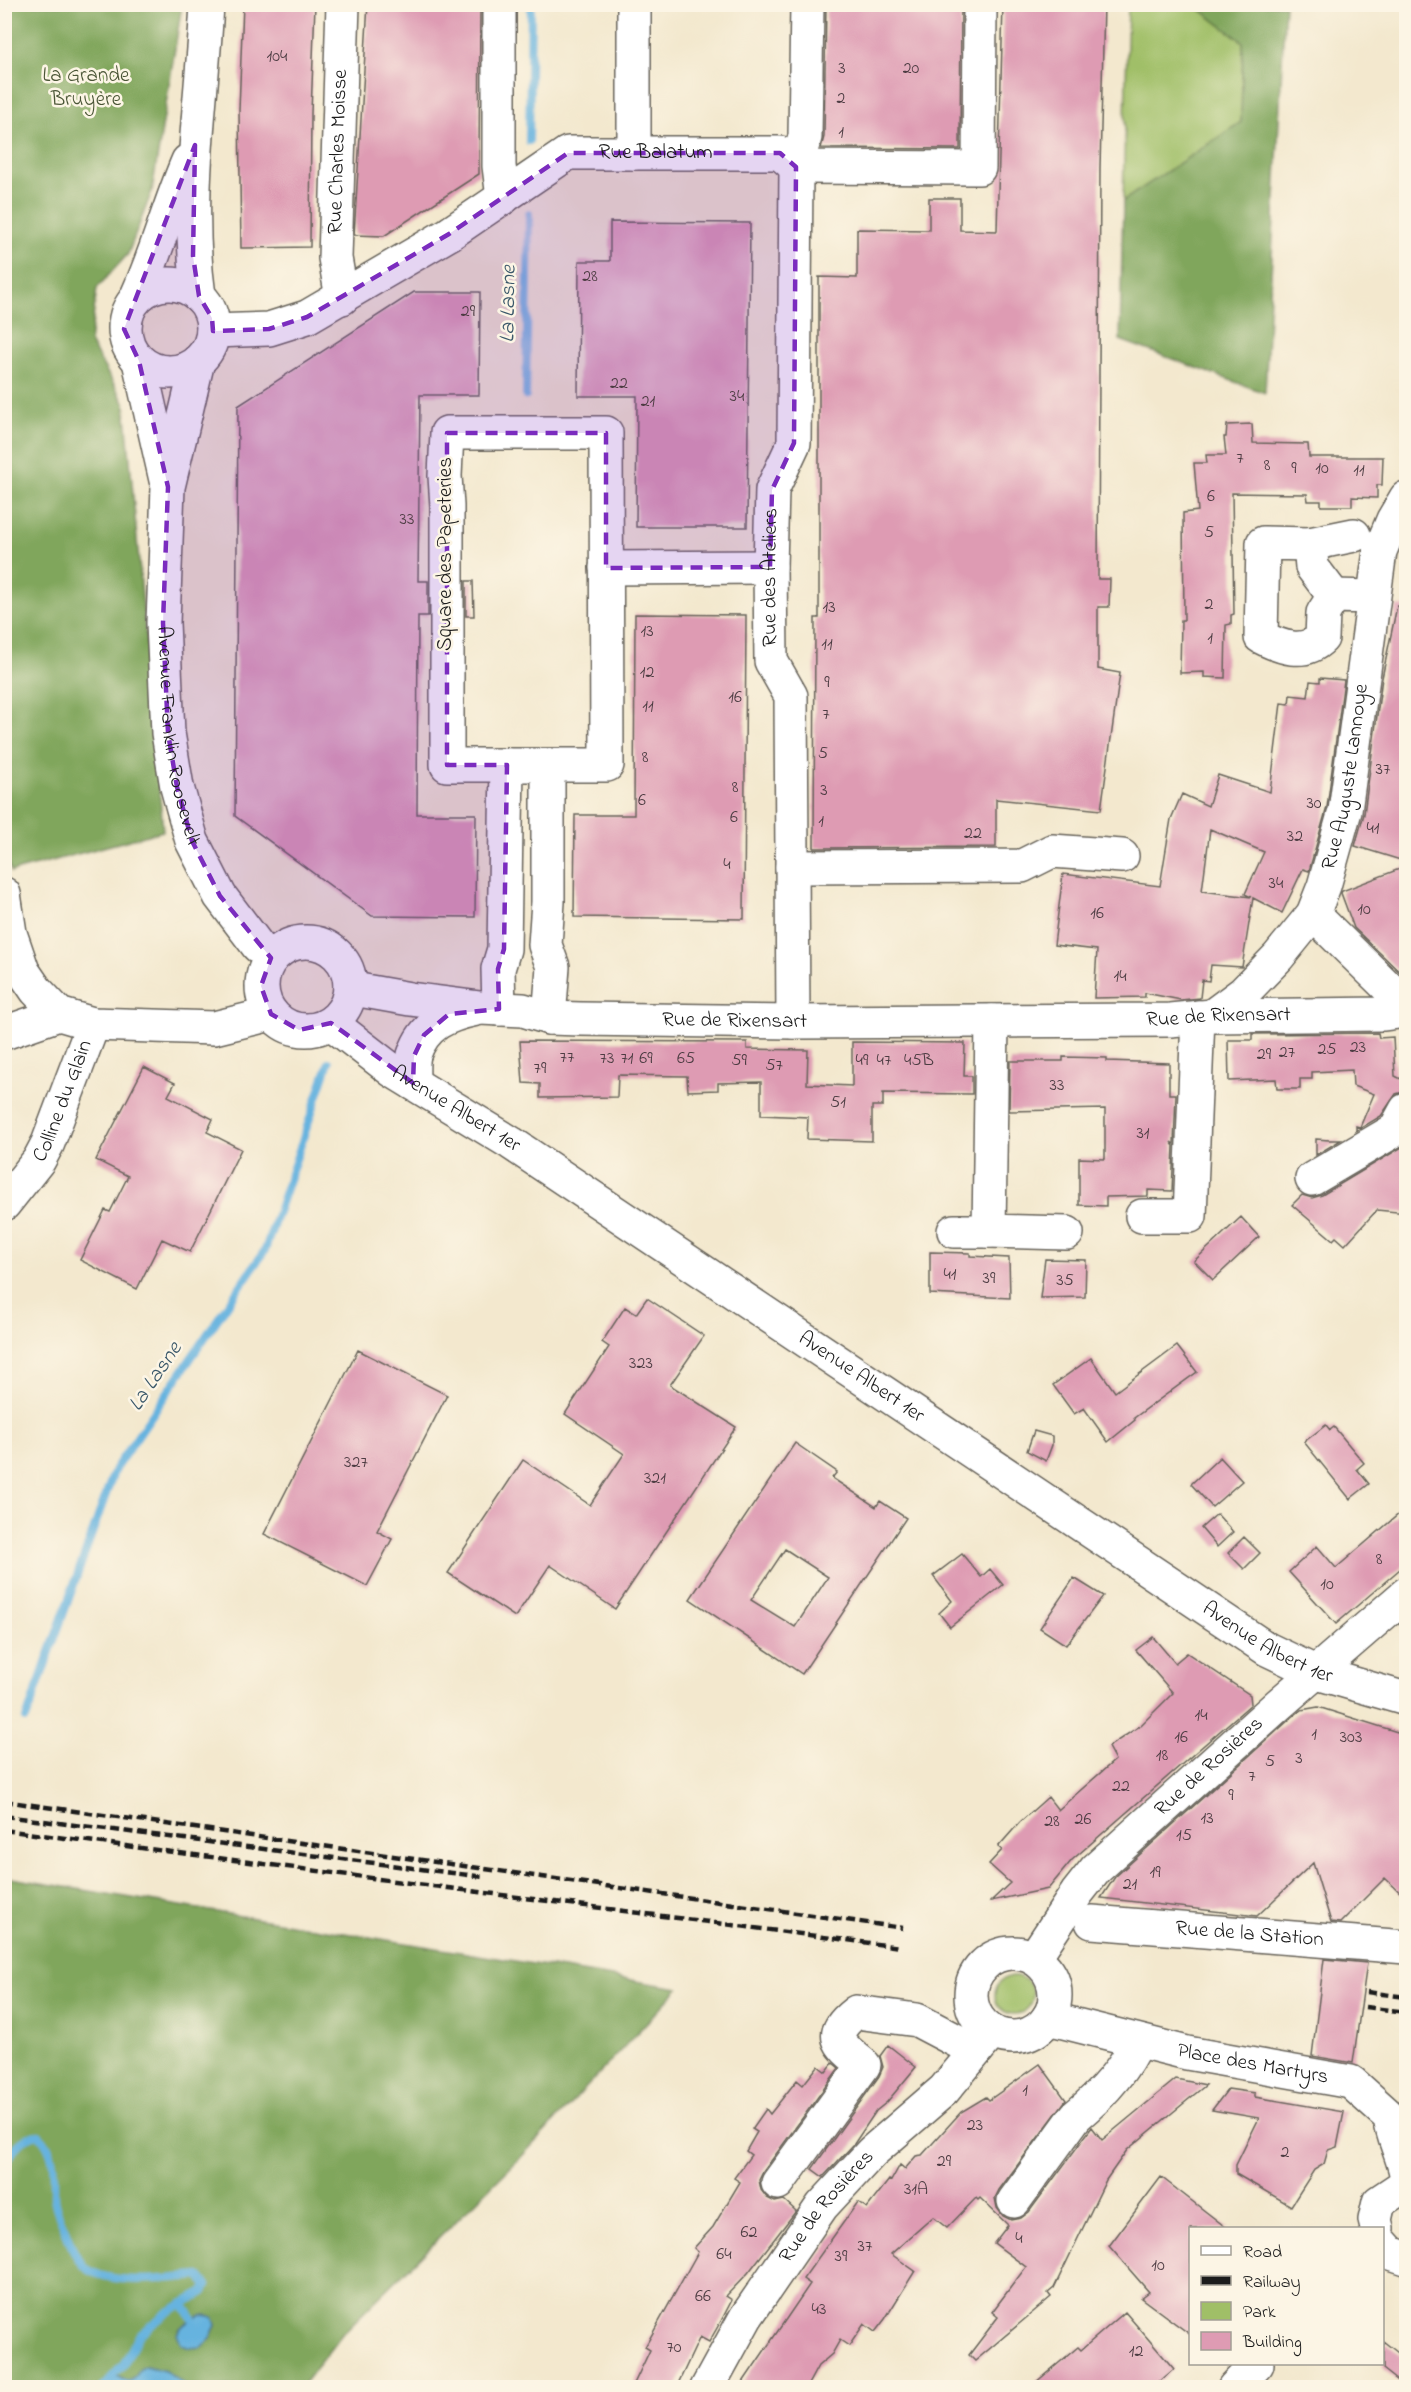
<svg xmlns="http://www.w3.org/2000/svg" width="1411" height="2392" font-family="'Indie Flower',sans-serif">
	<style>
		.green { fill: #a0bf67; stroke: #5e6e42; stroke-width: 1.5 }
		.forest { fill: #80a65c; stroke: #4e613c; stroke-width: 1.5; fill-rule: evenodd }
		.water { fill: #66b3df; stroke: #41687e; stroke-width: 1.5 }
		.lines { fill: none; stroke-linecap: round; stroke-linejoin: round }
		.stream { stroke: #66b3df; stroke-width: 8 }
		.building { fill: #de9bb3; fill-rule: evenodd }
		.minor-casing { stroke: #67635a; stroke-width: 36 }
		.major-casing { stroke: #67635a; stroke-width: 36 }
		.minor { stroke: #fff; stroke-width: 33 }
		.major { stroke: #fff; stroke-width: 33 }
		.rail { stroke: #1c1c1c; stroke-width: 4.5; stroke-dasharray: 9 4.5; stroke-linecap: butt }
		.marked { fill: #7b2cbf; fill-opacity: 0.2; stroke: #7b2cbf; stroke-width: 4.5; stroke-dasharray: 12 8; stroke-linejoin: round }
		.labels { text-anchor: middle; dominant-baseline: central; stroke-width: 5; stroke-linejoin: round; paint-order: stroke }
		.number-label { font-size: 18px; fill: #4c3c42 }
		.park-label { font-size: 21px; fill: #4a5536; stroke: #fcf5e5 }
		.street-label { font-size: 21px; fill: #1c1c1c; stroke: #fcf5e5 }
		.water-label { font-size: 22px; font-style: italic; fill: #3a586a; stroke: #fcf5e5 }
	</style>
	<rect width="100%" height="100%" fill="#fcf5e5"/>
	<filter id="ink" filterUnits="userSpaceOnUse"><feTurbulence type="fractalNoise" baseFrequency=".0167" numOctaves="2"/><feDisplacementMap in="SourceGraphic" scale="12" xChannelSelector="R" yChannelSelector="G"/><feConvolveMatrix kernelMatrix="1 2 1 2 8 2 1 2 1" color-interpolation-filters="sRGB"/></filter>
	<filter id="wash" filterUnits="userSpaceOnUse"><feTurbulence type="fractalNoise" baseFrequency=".008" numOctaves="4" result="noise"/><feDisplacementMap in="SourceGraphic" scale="24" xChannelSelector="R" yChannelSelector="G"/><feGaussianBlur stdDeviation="1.35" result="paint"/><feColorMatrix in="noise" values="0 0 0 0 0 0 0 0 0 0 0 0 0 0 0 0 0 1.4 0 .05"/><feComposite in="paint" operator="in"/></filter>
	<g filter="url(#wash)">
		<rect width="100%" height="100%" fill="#f3e8ce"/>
		<path class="green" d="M1128 5H1194L1243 42 1241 122 1123 201Z
			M995 1995a19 19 0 1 1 38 0a19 19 0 1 1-38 0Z"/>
		<path class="forest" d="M4 5H182L152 191 128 254 97 288 90 342 125 404 163 831 11 872 4 846Z
			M1194 5H1285L1265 393 1120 340 1123 201 1241 122 1243 42Z
			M5 1877 679 1988 523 2155 343 2333 301 2387H187L165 2371 128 2382 113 2374 102 2387H5V2357L8 2353 5 2343ZM192 2318 216 2325 209 2340 179 2330Z"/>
		<path class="water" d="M205 2315 213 2317 216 2325 209 2340 201 2347 189 2348 181 2344 177 2334C181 2324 194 2317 205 2315Z
			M146 2366 165 2371 187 2387H102L113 2373 128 2382 135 2378 140 2369Z"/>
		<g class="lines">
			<path class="stream" d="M529 141 531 4
				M526 396 529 214
				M26 1719 115 1469 265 1250 329 1062
				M4 2169C10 2154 21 2135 39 2135 56 2151 54 2174 54 2196 55 2211 62 2221 67 2235 71 2245 74 2255 82 2264 102 2288 170 2278 199 2276L207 2285 204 2292 168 2312 140 2334 123 2365 102 2388
				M183 2304 192 2318"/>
		</g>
		<g id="blocks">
			<path class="building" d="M243 4H315L311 113 310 247 241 248 239 110Z
				M368 4H480L479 174 384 236 354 235Z
				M826 4H961L960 149 821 148 824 137Z
				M1003 4H1104L1100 168 1098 579H1110L1109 607H1098V669L1120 673 1101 810 996 799V847L814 848 815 618H819V277L857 278V229L929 230V198H960V230L997 231Z
				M610 222 750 223 747 527H636L637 396H578L579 261H610Z
				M414 292H480L479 395H420L418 581H428V616H418L417 814H476L475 917 372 916 235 816 238 406Z
				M1252 424 1253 443 1308 444 1309 457H1383L1382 485H1377V498L1352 497V506H1321V501H1308L1307 494 1232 493 1234 614 1231 615V624L1226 625 1225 678 1204 677V672L1180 673 1181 620H1184L1183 513 1198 511 1194 463H1207L1206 455H1226L1224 437H1226L1227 425Z
				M466 581H473L474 616H466Z
				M1397 606 1407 607V811L1401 834 1407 835V862L1355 846 1364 814 1382 678Z
				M635 614 746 615 744 919 574 917 575 815H634Z
				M1320 678 1344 680 1327 807 1309 871 1303 869 1282 913 1253 898 1242 967 1211 965 1209 981 1202 980 1200 998 1181 1000 1145 993V997L1094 998 1097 950 1054 945 1063 874 1160 886 1171 819 1182 794 1208 806 1218 775 1270 792 1281 703 1289 704 1290 695 1308 697 1310 681 1320 682ZM1210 829 1264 852 1245 894 1251 897 1202 891Z
				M1407 866V979L1354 928 1341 893 1342 891Z
				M1378 1033 1379 1038 1393 1037 1395 1076 1407 1082V1091L1396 1094 1381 1116 1356 1131V1126L1360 1127 1374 1094 1353 1086 1352 1070 1312 1072V1079H1300V1089H1277L1276 1079 1229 1081 1228 1040H1252V1034Z
				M520 1041 747 1042V1049L808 1050 807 1084 852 1086V1042L965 1043 964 1076H972V1094L883 1093V1106H872V1141L807 1139 808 1117 761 1115V1082L718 1083V1090L688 1091 687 1076 618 1075 617 1097 540 1098V1084L523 1083Z
				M1063 1057 1107 1058V1061L1169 1063V1094H1176L1174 1144 1171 1142 1174 1146 1172 1191 1148 1190V1196L1106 1197V1206L1079 1205V1158L1105 1159V1109L1009 1111 1010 1061H1063Z
				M144 1067 175 1083 168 1096 213 1119 207 1132 241 1149 190 1252 162 1239 137 1289 80 1260 105 1210 110 1212 128 1176 96 1160Z
				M1316 1139 1329 1140H1341L1316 1155Z
				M1407 1144V1213L1377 1210 1345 1245 1336 1237 1333 1240 1292 1205 1302 1195 1312 1198 1322 1195Z
				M1241 1217 1259 1237 1213 1280 1194 1261Z
				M930 1252 970 1253V1256L1009 1258 1010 1298 930 1294Z
				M1045 1259 1086 1260 1085 1297 1040 1298Z
				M647 1298 704 1336 670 1385 736 1427 615 1609 550 1565 515 1617 448 1573 523 1460 590 1505 624 1454 565 1414 609 1347 602 1342 625 1307 636 1314Z
				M1177 1346 1197 1372 1134 1418 1135 1420 1108 1442 1084 1408 1074 1414 1053 1385 1091 1358 1115 1392Z
				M358 1350 447 1395 377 1531 392 1539 367 1586 264 1534Z
				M1326 1425 1330 1430 1334 1427 1364 1463 1357 1469 1369 1484 1350 1499 1304 1442Z
				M1034 1431 1052 1436V1445L1046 1461 1027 1451Z
				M795 1443 837 1472 832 1478 876 1507 880 1501 906 1518 802 1674 690 1599ZM785 1549 828 1577 795 1627 751 1600Z
				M1220 1457 1242 1481 1212 1507 1191 1484Z
				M1407 1507V1563L1336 1624 1289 1572 1317 1546 1336 1568Z
				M1217 1514 1233 1532 1217 1547 1201 1528Z
				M1244 1537 1260 1553 1244 1569 1228 1553Z
				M962 1554 981 1577 990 1569 1003 1585 950 1627 939 1613 952 1601 933 1576Z
				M1074 1578 1103 1596 1066 1645 1040 1628Z
				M1153 1637 1175 1663 1187 1653 1250 1695 1251 1704 1072 1860 1048 1889 991 1901 1010 1883 989 1864 1002 1850 998 1847 1020 1822 1048 1797 1058 1810 1115 1760 1108 1747 1140 1726 1173 1693 1136 1650Z
				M1318 1707 1407 1735V1899L1385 1878 1340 1923 1331 1922 1313 1863 1257 1916 1101 1898 1115 1877 1290 1719 1301 1710Z
				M1324 1959 1367 1963 1353 2063 1312 2056Z
				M888 2045 916 2067 887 2102 876 2111 854 2144 823 2177 812 2169 879 2076 883 2067 880 2056Z
				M833 2063 839 2068 763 2172 759 2180 761 2190 767 2198 775 2202 784 2200 796 2211 748 2273 726 2296 732 2300 721 2321 709 2342 700 2337 676 2388H632L650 2350 645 2347 698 2252 694 2248 713 2227 740 2182 734 2178 751 2155 746 2151 757 2132 752 2129 766 2109 770 2114 797 2080 803 2085 818 2066 826 2072Z
				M1040 2064 1066 2100 999 2190 995 2198 997 2208 1003 2216 1011 2220 1021 2218 1029 2212 1092 2127 1102 2140 1176 2079 1206 2085 1127 2150 1106 2180 1054 2288 1048 2293 1051 2297 975 2361 969 2355 998 2317 992 2312 1026 2267 994 2243 1008 2225 980 2198 978 2200 976 2198 947 2228 933 2217 891 2254 915 2271 885 2319 875 2332 864 2324 849 2346 840 2340 832 2354 818 2366 806 2388H739L810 2284 803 2279 858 2202 867 2208 889 2180 891 2181 900 2165 905 2169 916 2156 922 2155 961 2112 986 2097 989 2100Z
				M1228 2089 1255 2093V2097L1344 2112 1337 2147 1328 2150 1324 2164 1314 2170 1291 2206 1236 2174V2165L1259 2118 1212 2110Z
				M1161 2177 1228 2229H1191V2335L1141 2298 1149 2292 1109 2246Z
				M1125 2312 1174 2369 1152 2388H1029L1078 2347 1081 2350Z
				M1383 2341 1407 2360V2388L1383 2369Z"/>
		</g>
	</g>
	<g filter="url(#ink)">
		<use href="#blocks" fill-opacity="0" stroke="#67635a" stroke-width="1.5"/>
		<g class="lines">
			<defs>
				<g id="minor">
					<path d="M499 4V166L503 198"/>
					<path d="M634 153V4"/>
					<path id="s1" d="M342 298 335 258 343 4"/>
					<path id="s2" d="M213 331 269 329 307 317 449 234 568 153H780L796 167 979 168 980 4"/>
					<path d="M447 433H606L607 765H447V506L445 476Z"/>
					<path d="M1354 535 1310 544 1263 543 1261 637C1280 647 1304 656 1322 638L1323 613 1334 596 1372 597"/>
					<path d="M1310 544 1312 567 1334 596"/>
					<path d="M606 568 770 567"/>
					<path d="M548 765V902L545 945 553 967 549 1018"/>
					<path d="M792 867 1022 866 1052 851 1122 856"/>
					<path d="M4 894 10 933 23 971 36 990 59 1014 93 1024 214 1028 271 1014"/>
					<path d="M1313 914 1406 1005"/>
					<path id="s3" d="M350 986 359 990 410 999 480 1008 523 1010 549 1018 581 1019 793 1022 1170 1020 1212 1016 1384 1014 1406 1011"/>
					<path d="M499 1009 498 969 504 949 507 765"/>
					<path id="s4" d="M1212 1016 1243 993 1278 957 1313 914 1324 886 1345 811 1380 551 1393 520 1406 498"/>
					<path d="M992 1021 989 1231 1067 1233"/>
					<path id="s5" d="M793 1022 791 696 771 661 770 567 772 490 794 443 796 167 805 137 807 4"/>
					<path d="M4 1033 59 1014"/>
					<path d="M413 1083C413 1074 412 1063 414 1055 424 1024 447 1015 476 1009"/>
					<path d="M1312 1179 1395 1130 1406 1110"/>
					<path id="s6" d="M4 1204 39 1160 48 1143 93 1024"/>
					<path d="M1142 1216H1190L1198 1017"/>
					<path d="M954 1231H989"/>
					<path id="s7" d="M1092 1922 1406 1947"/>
					<circle cx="1013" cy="1995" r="42"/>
					<path id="s8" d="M1034 1958 1077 1893 1096 1869 1278 1705 1406 1594"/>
					<path id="s9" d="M1048 2018 1187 2053 1351 2082 1390 2117C1392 2136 1402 2154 1406 2173"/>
					<path d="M778 2183 864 2065C840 2045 825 2036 856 2012L917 2020 976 2051"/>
					<path d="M1014 2201 1076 2116C1100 2096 1125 2069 1137 2041"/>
					<path d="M1377 2228 1375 2220 1379 2202 1406 2184"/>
					<path d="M1382 2243 1391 2253 1406 2258"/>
					<path id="s10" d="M707 2388 746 2317 822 2206 872 2152 944 2090 992 2032"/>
					<path d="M1234 2388 1257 2364"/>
				</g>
				<g id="major">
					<circle cx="169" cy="328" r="44"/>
					<path d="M137 296C157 252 169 205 188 161"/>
					<path d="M199 296C185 198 202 102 207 4"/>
					<path d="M139 361 166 480"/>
					<path id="s11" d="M198 361 168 487 163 623 168 733 177 787 192 841 220 896 258 946 271 958"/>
					<circle cx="306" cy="986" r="44"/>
					<path id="s12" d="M331 1023 393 1071 511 1143 1267 1649 1317 1673 1406 1699"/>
				</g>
			</defs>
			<use href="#minor" class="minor-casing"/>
			<use href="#major" class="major-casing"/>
			<use href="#minor" class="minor"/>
			<use href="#major" class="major"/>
			<path class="rail" d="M4 1801 903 1928
				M4 1816 484 1877
				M4 1830 900 1947
				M1367 1992 1406 1997
				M1365 2007 1406 2012"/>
		</g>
	</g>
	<path class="marked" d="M195 145 193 256 199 296 212 318 213 331 269 329 307 317 449 234 568 153H780L796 167 794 443 772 490 770 567 606 568V433H447V765H507L504 949 498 969 499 1009 449 1014 424 1035 414 1056 413 1083 331 1023 299 1030 271 1014 261 986 271 958 220 896 192 841 177 787 168 733 163 623 168 487 139 361 124 329Z"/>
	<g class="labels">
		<g class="number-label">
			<text x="277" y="57">104</text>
			<text x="842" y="69">3</text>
			<text x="911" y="69">20</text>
			<text x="841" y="99">2</text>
			<text x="841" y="133">1</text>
			<text x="590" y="277">28</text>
			<text x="468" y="312">29</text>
			<text x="619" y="384">22</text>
			<text x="737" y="397">34</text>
			<text x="648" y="402">21</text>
			<text x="1240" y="459">7</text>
			<text x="1267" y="466">8</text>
			<text x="1294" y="469">9</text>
			<text x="1322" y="469">10</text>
			<text x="1359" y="471">11</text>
			<text x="1211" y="497">6</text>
			<text x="407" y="520">33</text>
			<text x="1209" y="533">5</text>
			<text x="1209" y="605">2</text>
			<text x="829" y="608">13</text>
			<text x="647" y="632">13</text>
			<text x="1210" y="639">1</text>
			<text x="827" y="645">11</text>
			<text x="647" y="673">12</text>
			<text x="827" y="683">9</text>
			<text x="735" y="698">16</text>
			<text x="648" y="707">11</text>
			<text x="826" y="715">7</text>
			<text x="823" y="754">5</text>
			<text x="645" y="758">8</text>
			<text x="1383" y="770">37</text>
			<text x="735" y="788">8</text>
			<text x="824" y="791">3</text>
			<text x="642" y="801">6</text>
			<text x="1314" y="804">30</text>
			<text x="734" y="818">6</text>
			<text x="821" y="822">1</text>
			<text x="1373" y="829">41</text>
			<text x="973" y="834">22</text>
			<text x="1295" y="837">32</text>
			<text x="727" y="865">4</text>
			<text x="1276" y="884">34</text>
			<text x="1364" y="910">10</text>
			<text x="1097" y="914">16</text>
			<text x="1120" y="977">14</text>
			<text x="1358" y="1048">23</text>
			<text x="1327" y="1050">25</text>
			<text x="1287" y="1053">27</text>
			<text x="1264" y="1055">29</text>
			<text x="567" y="1058">77</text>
			<text x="607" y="1059">73</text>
			<text x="627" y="1059">71</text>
			<text x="646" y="1059">69</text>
			<text x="686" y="1059">65</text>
			<text x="739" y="1061">59</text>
			<text x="862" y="1061">49</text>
			<text x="884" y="1061">47</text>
			<text x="919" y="1061">45B</text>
			<text x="774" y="1066">57</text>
			<text x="540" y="1069">79</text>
			<text x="1057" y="1086">33</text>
			<text x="838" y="1103">51</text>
			<text x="1143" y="1134">31</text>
			<text x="950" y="1275">41</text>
			<text x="989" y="1279">39</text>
			<text x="1065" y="1281">35</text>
			<text x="641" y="1364">323</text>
			<text x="356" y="1463">327</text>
			<text x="655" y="1479">321</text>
			<text x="1379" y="1560">8</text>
			<text x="1327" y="1585">10</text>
			<text x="1201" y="1716">14</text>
			<text x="1314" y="1735">1</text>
			<text x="1181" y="1738">16</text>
			<text x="1351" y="1738">303</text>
			<text x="1162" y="1756">18</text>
			<text x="1299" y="1759">3</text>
			<text x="1270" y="1762">5</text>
			<text x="1252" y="1777">7</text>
			<text x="1121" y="1787">22</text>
			<text x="1231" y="1796">9</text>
			<text x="1207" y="1819">13</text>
			<text x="1083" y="1820">26</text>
			<text x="1052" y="1822">28</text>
			<text x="1184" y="1836">15</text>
			<text x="1155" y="1873">19</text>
			<text x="1130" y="1885">21</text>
			<text x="1025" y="2091">1</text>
			<text x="975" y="2126">23</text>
			<text x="1285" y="2153">2</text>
			<text x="944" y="2162">29</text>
			<text x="916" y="2190">31A</text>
			<text x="749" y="2233">62</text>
			<text x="1019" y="2239">4</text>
			<text x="865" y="2247">37</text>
			<text x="724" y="2255">64</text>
			<text x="841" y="2257">39</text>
			<text x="1158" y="2266">10</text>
			<text x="703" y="2297">66</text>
			<text x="819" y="2310">43</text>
			<text x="674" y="2348">70</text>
			<text x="1136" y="2352">12</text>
		</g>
		<g class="park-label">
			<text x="86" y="76">La Grande<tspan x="86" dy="24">Bruyère</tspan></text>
		</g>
		<g class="street-label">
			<text stroke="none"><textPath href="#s1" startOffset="147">Rue Charles Moisse</textPath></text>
			<text stroke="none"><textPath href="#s2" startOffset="492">Rue Balatum</textPath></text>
			<text transform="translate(446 554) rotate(-90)">Square des Papeteries</text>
			<text stroke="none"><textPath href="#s5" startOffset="450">Rue des Ateliers</textPath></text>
			<text stroke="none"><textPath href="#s11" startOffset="380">Avenue Franklin Roosevelt</textPath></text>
			<text stroke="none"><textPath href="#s4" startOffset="286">Rue Auguste Lannoye</textPath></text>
			<text stroke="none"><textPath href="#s3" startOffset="872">Rue de Rixensart</textPath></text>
			<text stroke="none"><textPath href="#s3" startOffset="388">Rue de Rixensart</textPath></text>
			<text stroke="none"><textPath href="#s6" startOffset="120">Colline du Glain</textPath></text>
			<text stroke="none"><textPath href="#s12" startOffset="152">Avenue Albert 1er</textPath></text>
			<text stroke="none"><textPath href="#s12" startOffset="638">Avenue Albert 1er</textPath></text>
			<text stroke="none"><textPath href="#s12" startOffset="1124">Avenue Albert 1er</textPath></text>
			<text stroke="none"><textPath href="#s8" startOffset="261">Rue de Rosières</textPath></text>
			<text stroke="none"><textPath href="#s7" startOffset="158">Rue de la Station</textPath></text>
			<text stroke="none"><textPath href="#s9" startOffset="210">Place des Martyrs</textPath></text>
			<text stroke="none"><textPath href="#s10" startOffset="218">Rue de Rosières</textPath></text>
		</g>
		<g class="water-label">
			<text transform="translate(509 304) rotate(-89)">La Lasne</text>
			<text transform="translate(156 1377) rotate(-56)">La Lasne</text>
		</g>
	</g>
	<rect width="1411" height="2392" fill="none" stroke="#fcf5e5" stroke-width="24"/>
	<rect x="1189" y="2227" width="195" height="138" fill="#fcf5e5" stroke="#a29e95" stroke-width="1.5"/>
	<rect x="1201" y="2246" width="30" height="9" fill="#ffffff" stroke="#a29e95" stroke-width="1.5"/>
	<text x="1243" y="2257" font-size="18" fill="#1c1c1c">Road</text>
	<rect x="1201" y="2276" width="30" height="9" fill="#1c1c1c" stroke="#a29e95" stroke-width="1.5"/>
	<text x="1243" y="2287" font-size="18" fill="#1c1c1c">Railway</text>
	<rect x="1201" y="2302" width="30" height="18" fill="#a0bf67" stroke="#a29e95" stroke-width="1.5"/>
	<text x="1243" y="2317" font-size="18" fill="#1c1c1c">Park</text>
	<rect x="1201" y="2332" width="30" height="18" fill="#de9bb3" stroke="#a29e95" stroke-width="1.5"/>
	<text x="1243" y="2347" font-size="18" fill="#1c1c1c">Building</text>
</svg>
